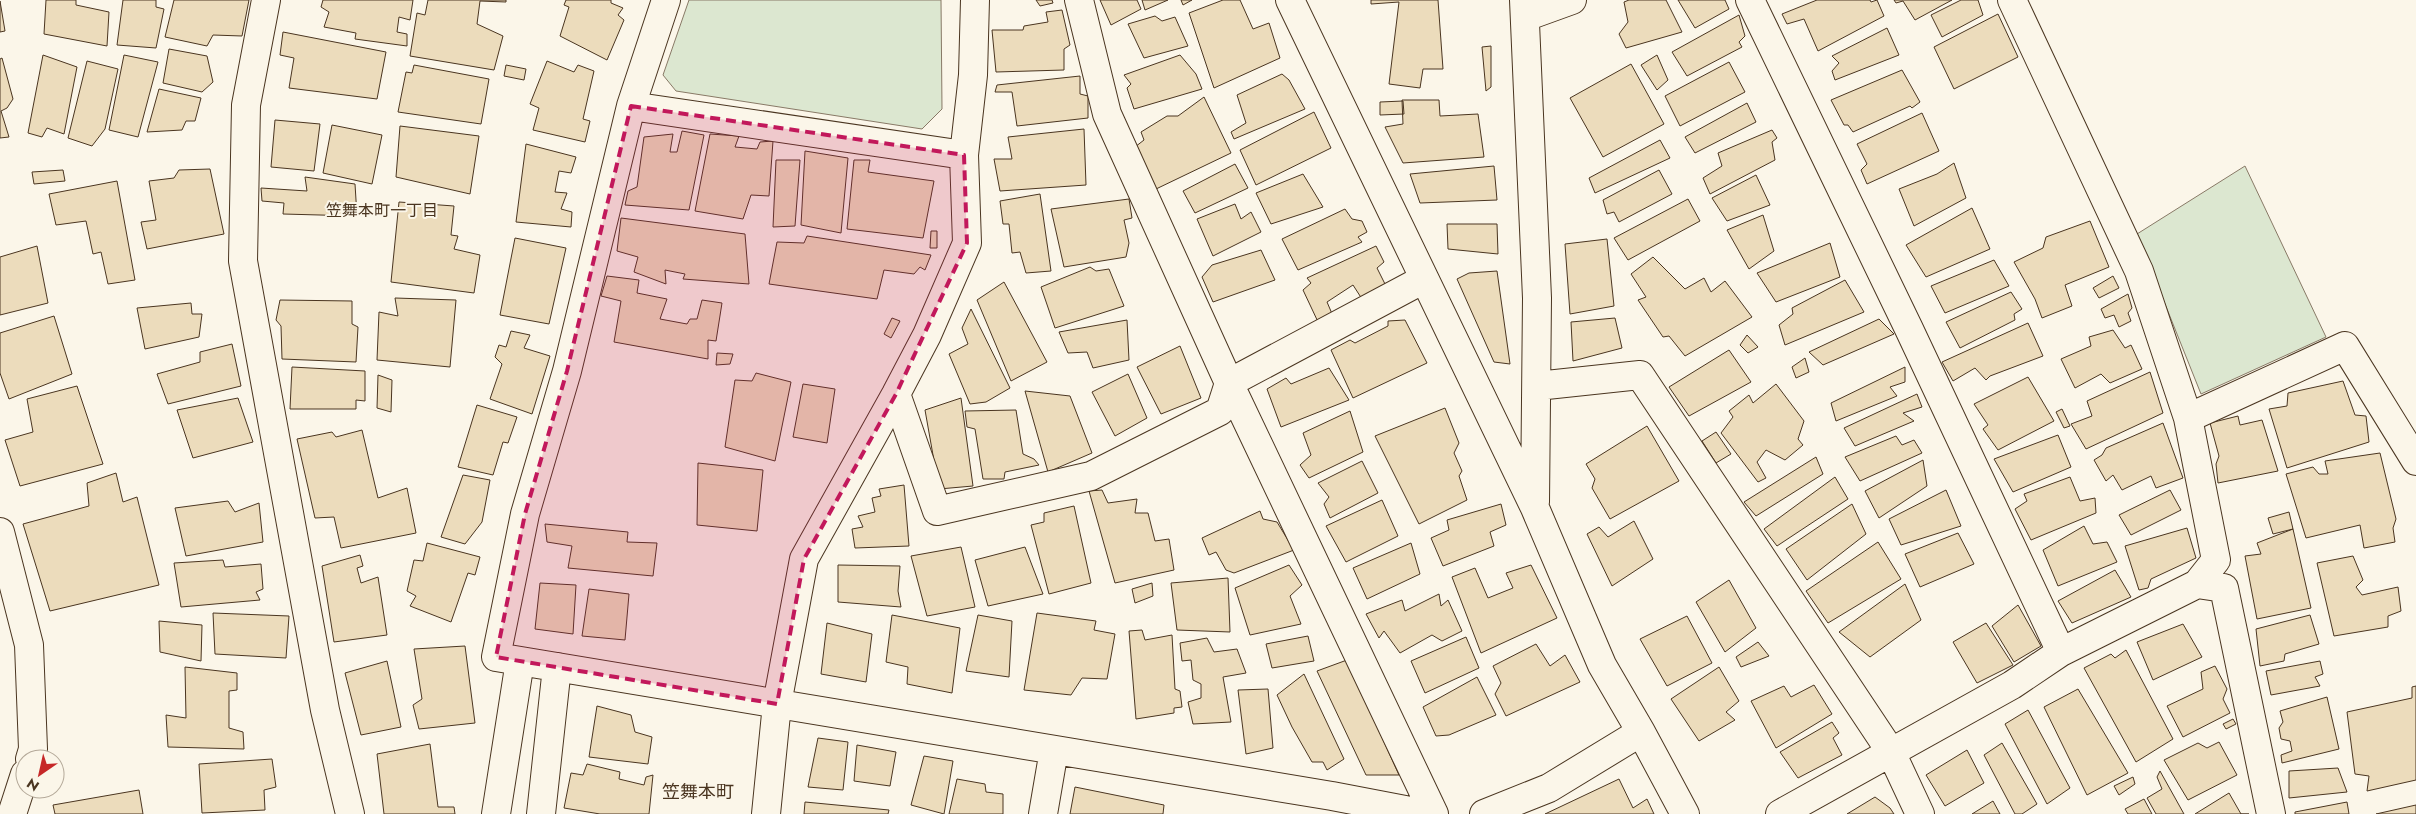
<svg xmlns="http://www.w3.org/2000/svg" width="2416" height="814" font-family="Jost,'Noto Sans JP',sans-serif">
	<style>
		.green { fill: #dce7d0; stroke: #887966 }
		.building { fill: #ecdcbc; stroke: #4a3520 }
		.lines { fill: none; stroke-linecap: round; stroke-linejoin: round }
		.street-casing { stroke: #4a3520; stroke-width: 30 }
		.street { stroke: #fbf6e9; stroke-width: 28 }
		.marked { fill: #c2185b; fill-opacity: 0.2; stroke: #c2185b; stroke-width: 4; stroke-dasharray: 10 6; stroke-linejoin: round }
		.labels { text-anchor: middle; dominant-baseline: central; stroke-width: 4; stroke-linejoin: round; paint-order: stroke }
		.neighbourhood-label { font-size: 16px; fill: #4a3520; stroke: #fbf6e9 }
		.quarter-label { font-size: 18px; fill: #4a3520; stroke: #fbf6e9 }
	</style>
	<rect width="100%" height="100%" fill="#fbf6e9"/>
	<path class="green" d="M689 0H941L942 109 922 129 676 91 663 75Z
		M2245 166 2326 337 2201 394 2137 234Z"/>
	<path class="building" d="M46 0H76V5L109 12 107 46 44 34Z
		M123 0H156V7L164 9 156 48 117 45Z
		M174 0H249L242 36 213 35 207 46 165 37Z
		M323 0H413L410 20 399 17 397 32 407 34V46L355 39 356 33 324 27 329 12 321 7Z
		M428 0H506V2L480 1 477 24 503 36 494 70 410 56 417 13 425 15Z
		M566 0H611V3L623 8 618 15 624 20 607 60 560 36 569 7 564 5Z
		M1036 0H1052L1053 3 1040 6Z
		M1100 0H1137L1141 9 1111 25Z
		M1142 0H1168L1145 10Z
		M1181 0H1192L1183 5Z
		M1223 0H1240L1253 29 1269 23 1280 58 1214 88 1189 13Z
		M1371 0H1438L1443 69H1423L1420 88 1389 84 1399 2 1371 4Z
		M1629 0H1666L1682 32 1626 48 1619 34 1628 22 1624 2Z
		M1678 0H1725L1729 9 1695 28Z
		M1817 0H1870L1871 2 1877 0 1884 16 1818 51 1804 19 1787 24 1782 14Z
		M1894 0H1952L1915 20 1903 1 1896 3Z
		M1961 0H1978L1983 15 1942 37 1931 15Z
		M0 1 5 31 0 32Z
		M1062 10 1070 45 1064 49V70L996 72 992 30H1023L1024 26 1048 22 1046 12Z
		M1998 14 2018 57 1954 89 1934 47Z
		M1739 15 1745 36 1739 42 1742 47 1687 76 1672 52Z
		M1155 16 1162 21 1175 17 1188 46 1144 58 1128 24Z
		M1887 28 1899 55 1835 80 1832 71 1839 63 1832 56Z
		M283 32 386 52 377 99 289 88 294 58 280 55Z
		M1491 46V87L1486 91 1482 47Z
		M169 49 207 56 213 82 202 92 163 83Z
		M43 55 77 67 64 134 47 128 42 137 28 133Z
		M124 55 158 62 138 137 109 130Z
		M1180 55 1196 74 1202 89 1134 109 1127 88 1131 84 1124 75Z
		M1657 55 1668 80 1657 90 1641 65Z
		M2 58 13 99 7 108 1 111 9 137 0 138V59Z
		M87 61 118 69 105 129 92 146 68 138Z
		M547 61 574 72 578 65 594 71 583 119 590 121 585 142 533 130 539 108 530 104Z
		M1729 62 1745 92 1680 126 1665 96Z
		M1631 64 1664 124 1603 157 1570 98Z
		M414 65 489 79 481 124 398 112 406 72 412 73Z
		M506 65 526 69 524 80 504 76Z
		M1902 70 1920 102 1912 108 1910 106 1853 132 1848 125H1844L1831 100Z
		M1282 74 1289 80 1305 109 1234 139 1231 132 1246 123 1237 95Z
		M1080 76V94L1088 96V118L1017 126 1012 92H995L997 85Z
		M159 89 201 98 195 121H186L182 130 147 132Z
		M1204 97 1231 153 1156 189 1135 147 1144 140 1141 132 1167 116H1178Z
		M1402 100H1439L1440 116 1478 114 1484 157 1403 163 1385 127 1403 124Z
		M1403 101 1404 114 1380 115V102Z
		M1747 103 1756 122 1695 153 1685 137Z
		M1314 112 1331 148 1256 185 1240 150Z
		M1922 113 1939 151 1867 184 1861 170 1867 164 1857 144Z
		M275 120 320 124 314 171 271 167Z
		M332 125 382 135 372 184 323 173Z
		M400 126 479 136 470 194 396 177Z
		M1084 129 1086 185 1000 191 994 159H1012L1008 137Z
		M1772 130 1777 138 1772 142 1775 160 1710 194 1703 178 1722 166 1718 153Z
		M682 131 704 135 689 210 625 205 628 191 637 187 644 137 673 134 670 152H677Z
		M710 134 739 136 735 147 757 149 760 142 773 141 769 196 751 195 743 219 695 211Z
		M1660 140 1670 158 1595 193 1589 178Z
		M526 144 576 157 571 173 559 171 555 192 567 193 561 209 572 212 571 227 516 222Z
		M805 151 848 158 841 233 801 225Z
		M776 160H800L795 226 773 227Z
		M854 160H870L868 172 934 181 923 238 847 229Z
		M1954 163 1966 198 1914 226 1899 189 1937 174Z
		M1235 164 1248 188 1195 213 1183 191Z
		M1494 166 1497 200 1420 203 1410 174Z
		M210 169 224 234 147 249 141 222 156 220 149 181 174 178 179 170Z
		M63 170 65 181 34 184 32 172Z
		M1659 170 1672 194 1619 222 1614 212 1607 214 1603 200Z
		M1303 174 1323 207 1271 224 1256 193Z
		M1756 175 1770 205 1727 221 1712 198Z
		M305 177 355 184 357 216 283 214 284 203 262 201 261 188 307 191Z
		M117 181 135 280 108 284 101 252 93 254 86 221 56 225 49 194Z
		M1040 194 1051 271 1026 273 1020 252 1012 253 1009 224H1003L1000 201Z
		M1129 199 1132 218 1124 220 1129 243 1126 257 1064 267 1051 209Z
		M1688 199 1700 221 1628 260 1614 238Z
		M399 202 454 206 451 235 458 236 454 249 480 255 474 293 391 282Z
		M1235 204 1241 219 1251 212 1261 232 1213 256 1197 219Z
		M1972 208 1990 249 1926 277 1906 245Z
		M1345 209 1352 219 1362 221 1367 232 1358 237 1362 242 1298 270 1282 239Z
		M1763 215 1774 251 1749 269 1727 230Z
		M621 218 745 234 749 284 683 279 685 274 665 270 666 284 634 272 638 257 617 251Z
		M2090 221 2109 267 2065 285 2072 306 2042 318 2035 299 2014 262 2043 248 2046 237Z
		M1447 224H1497L1498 254 1448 249Z
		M931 231H937V248H930Z
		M807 236 931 255 925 270 920 267 914 274 884 270 877 299 769 284 777 242 804 243Z
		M515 238 566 248 549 324 500 315Z
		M1607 239 1614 306 1570 314 1565 244Z
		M1830 243 1840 277 1776 302 1757 273Z
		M37 246 48 303 0 315V257Z
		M1376 246 1384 262 1377 268 1385 284 1362 299 1353 285 1327 302 1333 316 1319 324 1303 290 1311 283 1307 278Z
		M1261 250 1275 280 1213 302 1202 277 1212 265Z
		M1653 257 1685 289 1704 278 1711 292 1725 281 1752 317 1685 356 1669 336 1663 337 1638 300 1646 297 1631 274Z
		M1994 260 2009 286 1945 313 1931 286Z
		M1090 267 1096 271 1109 269 1124 306 1055 328 1041 287Z
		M1497 271 1510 364 1494 362 1457 279 1469 273Z
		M607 276 639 280 637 293 667 299 660 319 687 324 690 319H697L702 300 722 303 716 341 708 340V359L614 342 621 301 601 296Z
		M2113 276 2119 288 2099 298 2093 288Z
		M1845 280 1864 312 1785 345 1779 325 1793 314 1792 308Z
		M1004 282 1047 362 1011 381 977 300Z
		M2011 292 2022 309 2014 314 2015 320 1960 348 1946 322Z
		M2128 294 2132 308 2128 313 2131 321 2119 327 2114 315 2105 318 2101 309Z
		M395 298 456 300 450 367 377 360 379 312 398 316Z
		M280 300 352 301V324L358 327 356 362 282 359 281 326 276 320Z
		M191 303 192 314H202L199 337 145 349 137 308Z
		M971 309 1010 388 986 402 970 404 949 354 968 344 962 328Z
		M54 316 72 374 9 399 0 373V333Z
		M892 318 900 321 891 338 884 334Z
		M1615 318 1622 348 1573 361 1571 322Z
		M1879 319 1894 334 1823 365 1809 352Z
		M1127 320 1129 360 1093 368 1087 352 1068 353 1059 332Z
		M1405 320 1427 363 1353 398 1331 350 1350 340 1355 343 1388 326V321Z
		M2028 323 2043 356 1990 376 1986 380 1975 368 1953 381 1942 362Z
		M2113 330 2125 348 2131 345 2142 369 2110 383 2101 374 2075 388 2061 359 2091 346 2089 337Z
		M511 331 530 335 524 348 550 356 532 414 490 399 502 364 495 357 499 345 506 347Z
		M1747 335 1758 347 1748 353 1740 345Z
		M232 344 241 386 168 404 157 374 200 362V352Z
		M1180 346 1201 398 1161 414 1137 367Z
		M1729 350 1751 382 1689 416 1669 387Z
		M717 353 733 354 730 364 716 365Z
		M1805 358 1809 372 1796 378 1792 367Z
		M292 367 365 371V401L356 400V409H290Z
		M1905 367V382L1890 387 1897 396 1836 421 1831 403Z
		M1329 368 1349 400 1281 427 1267 389 1286 378 1291 384Z
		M2150 372 2163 413 2086 449 2071 424 2092 416 2087 401Z
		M756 373 791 382 775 461 725 447 735 380 752 381Z
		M1128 374 1147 418 1115 436 1092 392Z
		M378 375 392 380 391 412 377 408Z
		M2028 377 2054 421 1998 450 1983 429 1988 425 1974 404Z
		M2343 381 2355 415 2366 416 2369 442 2287 468 2269 409 2287 406 2288 393Z
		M803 384 835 389 827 443 793 437Z
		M1776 384 1804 421 1798 439 1803 445 1785 460 1766 450 1757 462 1766 478 1758 482 1721 433 1733 417 1729 411 1749 395 1753 403Z
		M77 386 103 464 20 486 5 440 33 432 27 399Z
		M1025 391 1070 396 1092 453 1048 472Z
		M1917 394 1922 407 1903 413 1914 421 1855 446 1844 428Z
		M238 398 253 442 193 458 177 410Z
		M961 398 973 486 939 489 925 410Z
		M477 405 517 417 508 443 503 442 493 475 458 467Z
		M1445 408 1459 443 1454 453 1462 471 1459 476 1467 500 1419 524 1375 436Z
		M2062 409 2070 426 2064 428 2056 412Z
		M1016 410 1023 454 1034 459 1039 465 1005 472 1004 479H983L975 429 967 427 965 411Z
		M1350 411 1363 452 1309 478 1300 465 1311 455 1303 433Z
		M2238 416 2240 425 2262 420 2278 471 2218 483 2216 464 2219 456 2210 423Z
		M2163 423 2183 478 2156 488 2151 476 2122 490 2113 475 2106 481 2094 460 2102 455 2106 448Z
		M1647 426 1679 481 1610 519 1592 488 1595 479 1586 464Z
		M362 430 378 498 407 488 416 533 341 548 334 517 315 518 297 439 332 432 336 437Z
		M1716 432 1731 454 1716 463 1702 441Z
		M2058 435 2071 467 2013 492 1994 459Z
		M1896 436 1902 445 1914 440 1922 453 1860 481 1845 457Z
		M2380 453 2396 519 2393 528 2395 542 2364 548 2360 525 2306 538 2286 474 2313 467 2319 474H2328L2325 461Z
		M1816 457 1823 474 1756 516 1744 502Z
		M1923 460 1927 486 1879 518 1865 491Z
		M1362 461 1378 493 1330 518 1324 504 1329 497 1318 483Z
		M698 463 763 470 757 531 697 525Z
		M116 473 123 502 137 497 159 585 50 611 23 524 89 506 87 483Z
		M463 475 490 480 482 522 465 544 441 537Z
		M1835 477 1848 499 1777 546 1764 529Z
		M2070 477 2080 501 2095 498 2096 513 2031 540 2015 509 2027 501 2024 494Z
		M904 485 909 546 855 548 852 529 863 527 858 516 875 512 872 498 881 496 879 489Z
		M1102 490 1108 503 1137 499 1135 513H1148L1155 541 1169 539 1174 570 1115 583 1089 491Z
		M1946 490 1961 526 1901 545 1889 519Z
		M2170 490 2181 510 2131 535 2119 515Z
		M1382 500 1398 536 1346 562 1326 526Z
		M228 501 235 512 259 503 263 542 186 556 175 508Z
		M1501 504 1506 525 1490 532 1494 546 1443 566 1431 538 1449 530 1447 520Z
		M1852 504 1866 534 1807 580 1786 549Z
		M1074 506 1091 583 1049 594 1031 525 1044 522V513Z
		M1260 511 1263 519 1277 522 1294 550 1234 573 1226 570 1216 552 1209 555 1202 538Z
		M2289 512 2293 529 2273 534 2268 518Z
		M1634 521 1653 559 1612 586 1587 534 1599 527 1608 537Z
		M545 524 628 532 627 542 657 543 653 576 568 568 572 546 547 542Z
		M2084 526 2093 544 2107 542 2117 562 2058 586 2043 550Z
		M2187 528 2196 558 2151 579 2148 588 2139 590 2125 546Z
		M2293 529 2311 608 2257 619 2245 556 2261 554 2257 543Z
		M1958 533 1974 564 1920 587 1905 554Z
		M1878 542 1901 579 1828 623 1806 591Z
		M427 543 480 557 475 575 468 573 451 622 410 606 416 596 407 591 414 560 423 561Z
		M1411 543 1420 574 1367 599 1353 568Z
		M961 547 975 607 927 616 911 556Z
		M1025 547 1043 594 988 606 975 560Z
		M360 555 363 566 357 568 361 583 378 577 387 635 334 642 322 566Z
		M2353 556 2363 580 2356 587 2362 595 2398 587 2401 611 2388 616V627L2334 636 2317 563Z
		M223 560 225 567 261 564 263 589 256 592 260 600 181 607 174 563Z
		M838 565 900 566 898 591 901 607 838 602Z
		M1289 565 1302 585 1290 596 1301 624 1250 635 1235 588Z
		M1531 565 1557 618 1481 653 1452 577 1475 568 1488 598 1513 588 1506 573Z
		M2115 570 2131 597 2072 623 2058 601Z
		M1228 578 1230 632 1177 630 1171 583Z
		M1729 580 1756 628 1725 652 1696 602Z
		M540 583 576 585 573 634 535 629Z
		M1152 583 1153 596 1135 603 1132 589Z
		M1905 584 1921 620 1870 657 1839 632Z
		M589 589 629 594 625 640 582 636Z
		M1439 594 1441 606 1448 600 1462 631 1442 641 1432 635 1400 653 1384 631 1379 638 1366 614 1402 600 1405 611Z
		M2018 605 2041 646 2014 662 1992 626Z
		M213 613 289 616 286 658 215 654Z
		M1037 613 1096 621 1094 630 1115 634 1107 679 1082 678 1071 695 1024 690Z
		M892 615 960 628 952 693 907 684 908 667 886 662Z
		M978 615 1012 621 1009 677 966 671Z
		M2310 615 2319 644 2285 654 2284 661 2260 666 2256 629Z
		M1687 616 1712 663 1667 686 1640 639Z
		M159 621 202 625 201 661 160 652Z
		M827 623 872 634 866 682 821 674Z
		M1986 623 2013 665 1977 683 1953 642Z
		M2183 624 2202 657 2153 680 2137 642Z
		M1142 630 1145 640 1172 635 1175 689 1180 691 1182 707 1174 708V713L1136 719 1129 631Z
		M1308 636 1314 661 1272 668 1266 644Z
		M1466 637 1479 668 1425 693 1411 661Z
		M1207 638 1214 652 1237 649 1246 673 1223 677 1231 722 1193 724 1188 702 1201 698V684L1193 680 1191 660 1182 661 1180 643Z
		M1758 642 1769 656 1741 667 1736 657Z
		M1536 644 1550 666 1565 655 1580 682 1506 716 1495 694 1501 683 1493 666Z
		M465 646 475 723 419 729 413 705 422 699 414 649Z
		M2126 650 2173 739 2136 762 2084 668 2111 654 2115 658Z
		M1347 660 1399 775H1366L1317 671Z
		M387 661 401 727 361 735 345 673Z
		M2320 661 2323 674 2315 677 2320 686 2271 695 2266 671Z
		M2215 666 2227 689 2223 699 2230 713 2183 737 2167 706 2203 689 2201 672Z
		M185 667 237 673V690L229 691V728L243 732 244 749 168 747 166 715 186 718Z
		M1719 667 1739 701 1726 712 1735 720 1699 741 1671 699Z
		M1304 674 1344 759 1327 770 1323 762H1312L1292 727 1277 695Z
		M1477 677 1496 715 1449 735 1436 736 1423 707Z
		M1814 685 1832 714 1776 748 1751 701 1784 686 1791 697Z
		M2416 686V780L2367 791 2369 776 2355 774 2347 712 2412 698V687Z
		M1268 689 1273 748 1246 754 1238 690Z
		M2078 689 2128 773 2087 795 2044 707Z
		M2327 697 2339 749 2282 763 2281 755 2292 751 2290 741 2281 739 2279 728 2283 722 2280 711Z
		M597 706 631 715 635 732 652 737 648 764 589 757Z
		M2028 710 2070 788 2047 804 2005 724Z
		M2233 719 2236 724 2226 729 2223 724Z
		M1832 722 1839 733 1833 738 1842 755 1798 778 1780 752Z
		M818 738 848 742 843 790 808 787Z
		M2219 742 2237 775 2188 800 2164 760 2198 743 2207 748Z
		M2002 743 2037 804 2022 814H2015L1984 755Z
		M430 744 438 807H454L455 814H384L377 754Z
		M857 745 896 752 890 786 854 781Z
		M1967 750 1984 783 1945 806 1926 775Z
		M924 756 953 761 944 814 911 805Z
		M272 759 276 787 264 790 265 810 202 813 199 764Z
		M587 764 620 772 619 779 644 785 646 777 653 775 649 814H600L564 808 571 773 583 775Z
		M2338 768 2347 792 2289 798V771Z
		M2160 771 2184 814H2156L2147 798 2162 789 2157 777Z
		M2133 777 2135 784 2119 795 2114 786Z
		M957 779 985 784 986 792 1003 794V814H949Z
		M1619 779 1633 808 1647 799 1654 814H1545Z
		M1075 787 1164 805 1163 814H1070Z
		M139 790 143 814H55L53 805Z
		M2229 793 2241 814H2249H2195Z
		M1875 797 1890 808 1894 814H1847Z
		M2144 799 2152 814H2128L2125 809Z
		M1993 801 2000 814H1972Z
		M805 802 889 810 888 814H804Z
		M2347 802 2349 814H2295V812Z
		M2416 805V814H2376Z"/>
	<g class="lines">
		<defs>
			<path id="street" d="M266 0 246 105 243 261 325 710 350 814
				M666 0 631 106 567 371 525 514 496 657 1332 796 1426 814
				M1079 0 1107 114 1229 383 1434 814
				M1290 0 1535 508 1602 665 1641 732 1685 814
				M1524 0 1537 298 1535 502
				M1750 0 1909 329 2061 652 2012 685 1780 814
				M2012 0 2139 271 2188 418 2345 346 2416 461
				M1525 17 1572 0
				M631 106 964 155
				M1537 386 1640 375 1891 752 1920 814
				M896 394 937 511 1091 476 1220 411 1229 383 1424 279
				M2188 418 2216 560 2197 584
				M0 532 29 645 33 749 30 759
				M2061 652 2197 584 2224 588 2271 814
				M12 814 25 774
				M496 814 520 661
				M541 814 557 667
				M766 814 777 704 804 559 896 394 927 335 967 243 964 155 973 75 975 0
				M1043 814 1054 750
				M1484 814 1549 788 1641 732"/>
		</defs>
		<use href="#street" class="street-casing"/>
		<use href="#street" class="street"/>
	</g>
	<path class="marked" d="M631 106 964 155 967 243 896 394 804 559 777 704 496 657 525 514 567 371Z"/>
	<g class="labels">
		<g class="neighbourhood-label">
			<text x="382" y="210">笠舞本町一丁目</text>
		</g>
		<g class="quarter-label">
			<text x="698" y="792">笠舞本町</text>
		</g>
	</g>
	<g transform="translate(40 774) rotate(214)"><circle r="24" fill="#fbf6e9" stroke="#b4a999"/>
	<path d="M0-4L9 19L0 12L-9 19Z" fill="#c62828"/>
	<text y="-8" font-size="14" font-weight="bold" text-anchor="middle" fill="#4a3520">N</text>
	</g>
</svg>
